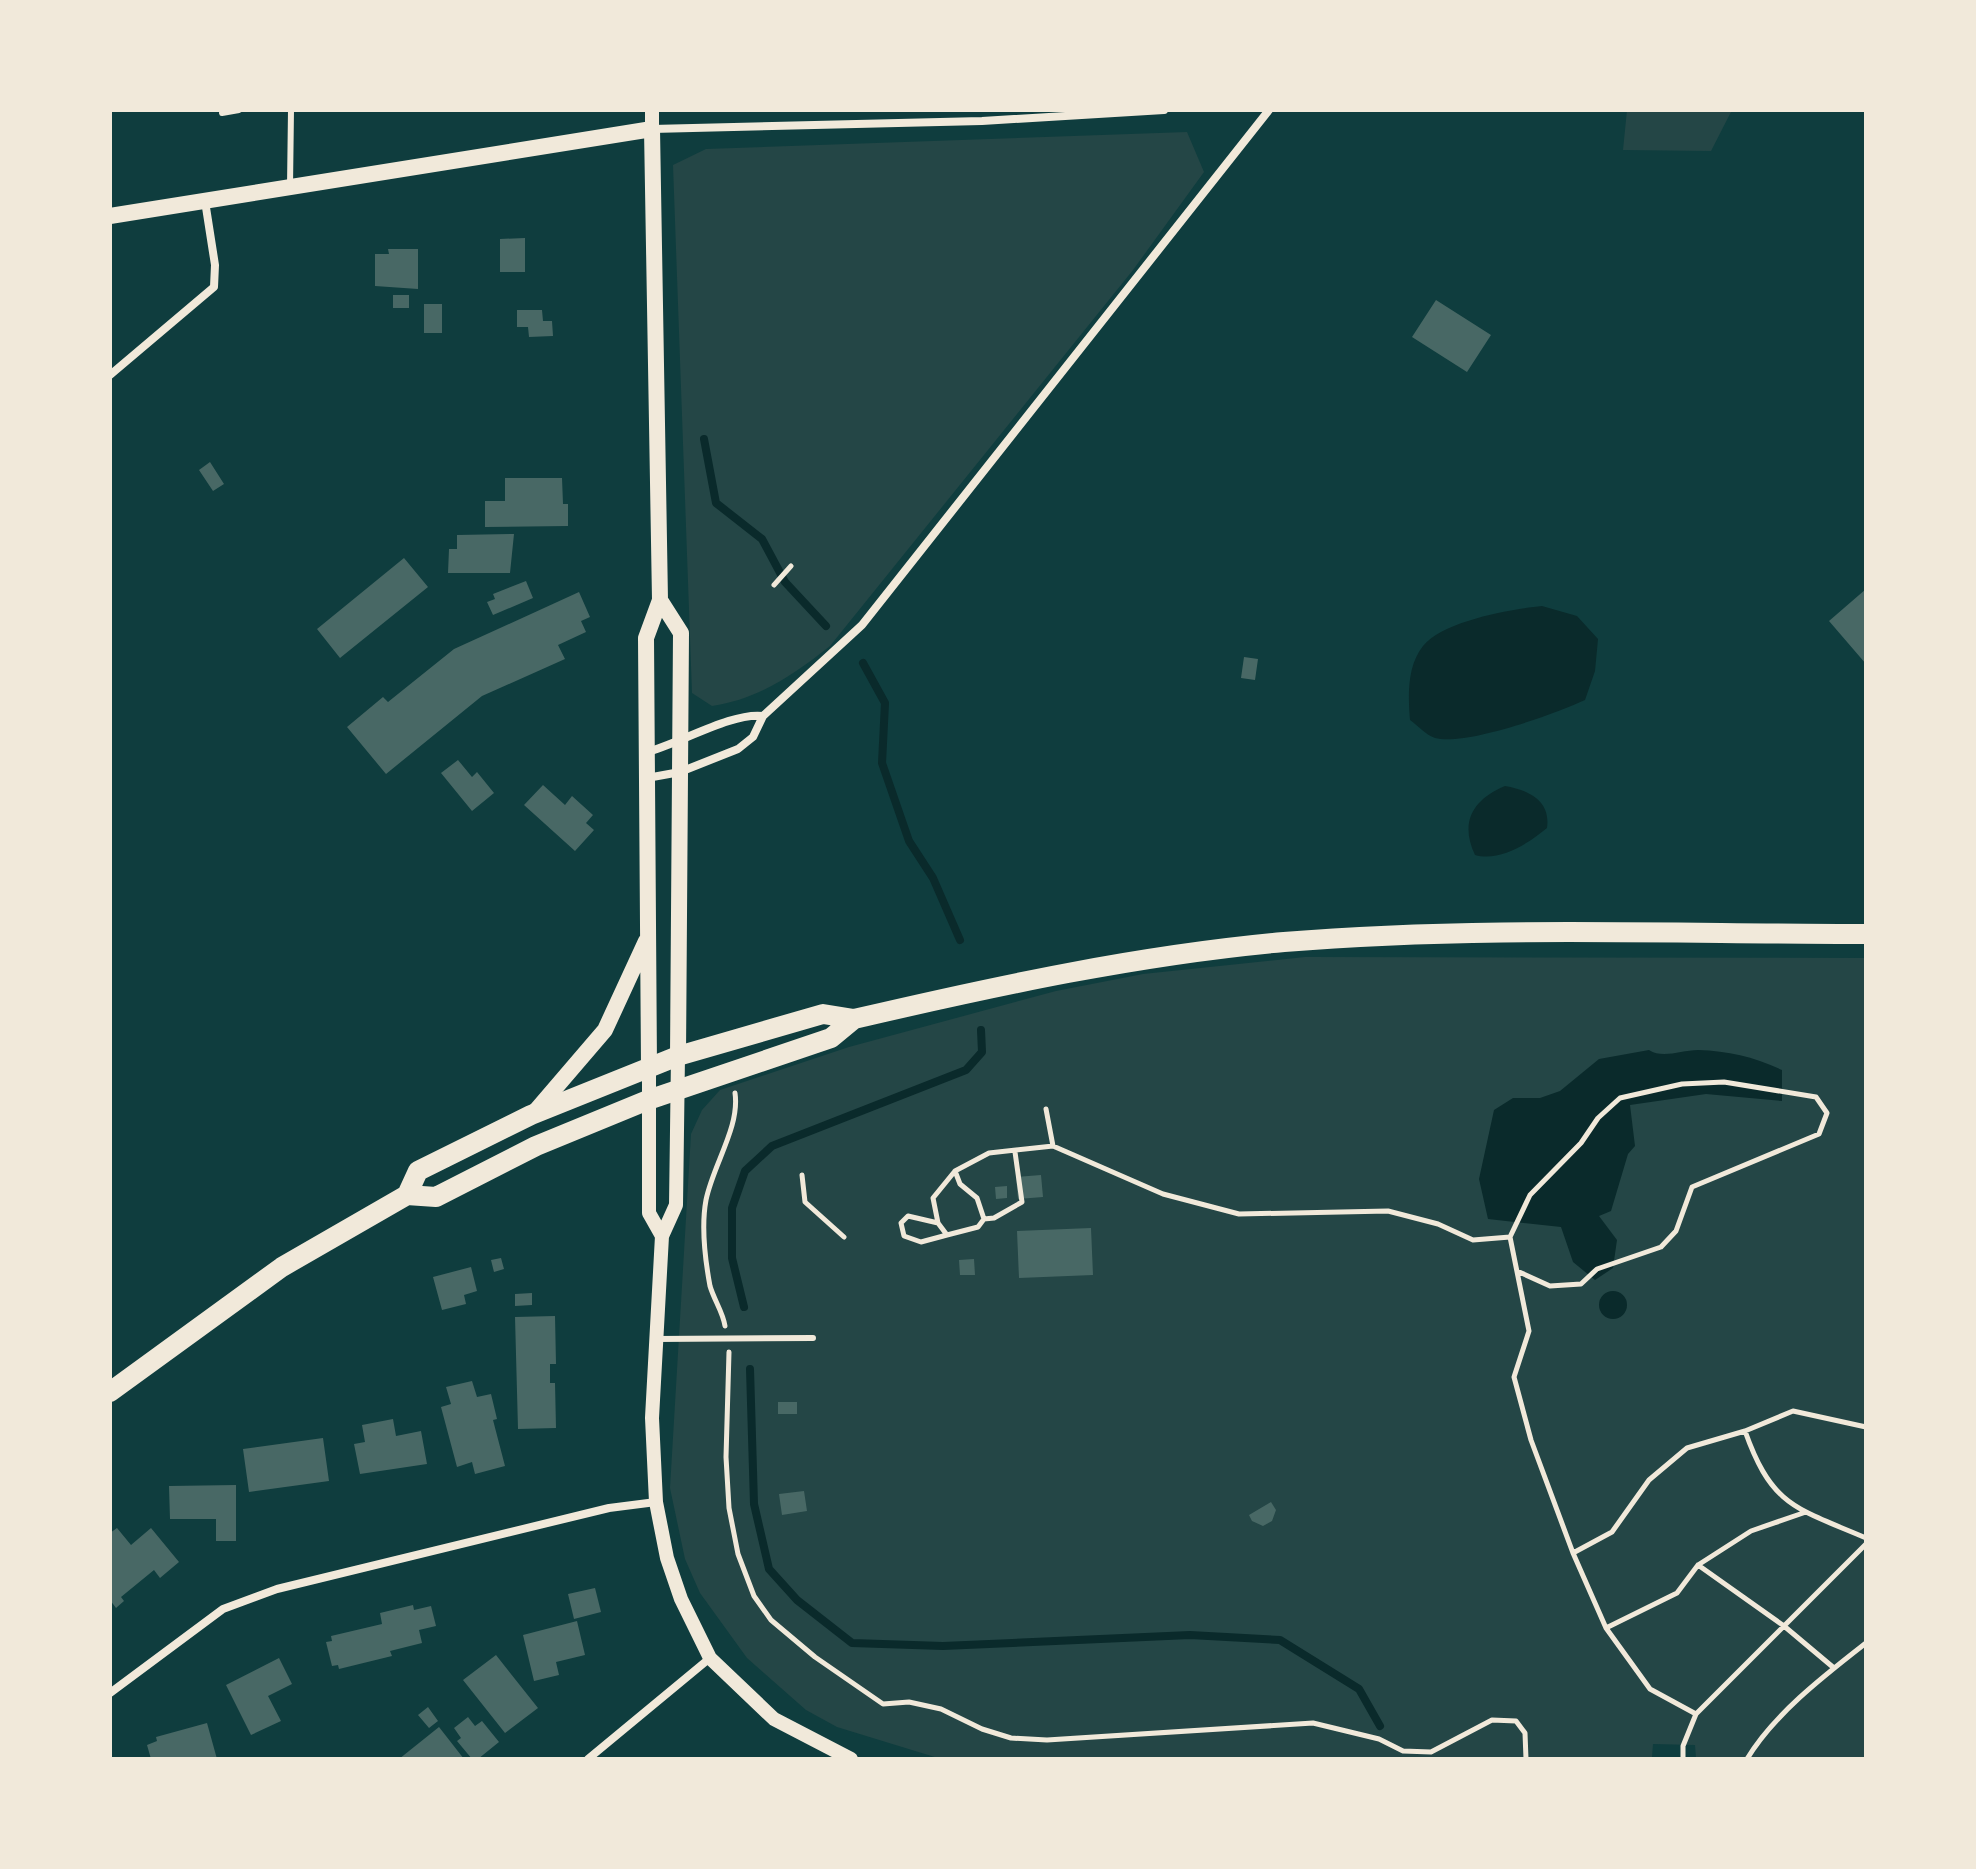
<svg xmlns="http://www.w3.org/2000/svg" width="1976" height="1869" font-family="'PT Sans Narrow',sans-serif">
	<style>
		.green { fill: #244646 }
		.water { fill: #0a2a2b }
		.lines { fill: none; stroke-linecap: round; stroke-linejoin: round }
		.stream { stroke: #0a2a2b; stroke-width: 8 }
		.building { fill: #486865 }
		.path { stroke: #f1e9da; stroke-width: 5 }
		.service { stroke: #f1e9da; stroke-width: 6 }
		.minor { stroke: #f1e9da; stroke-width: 8 }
		.tertiary { stroke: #f1e9da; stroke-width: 14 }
		.secondary { stroke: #f1e9da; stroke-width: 16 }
		.primary { stroke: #f1e9da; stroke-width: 20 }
	</style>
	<rect width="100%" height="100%" fill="#0f3d3e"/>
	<path class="green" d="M1627 110H1732L1711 151 1623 150Z
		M1187 132 1204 172 1133 270 830 646C793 675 759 699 712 706L692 693 673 165 706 149Z
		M1305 957 1866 958V1757L1696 1758 1695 1745 1653 1744 1652 1757 938 1758 837 1727 806 1710 747 1658 700 1593 685 1559 670 1488 691 1134 702 1110 720 1090 849 1047 1056 991 1143 974Z"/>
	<path class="water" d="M1542 606 1577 616 1598 639 1595 671 1585 700C1555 714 1466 746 1435 738 1426 735 1417 725 1410 720 1408 696 1407 666 1423 646 1443 621 1511 609 1542 606Z
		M1505 786C1528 790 1551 800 1547 828 1529 843 1500 862 1475 855 1459 821 1474 799 1505 786Z
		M1649 1050C1663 1059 1681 1050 1698 1050 1729 1051 1754 1057 1782 1070V1101L1706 1094 1630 1105 1635 1146 1628 1154 1611 1211 1599 1216 1617 1240 1613 1268 1595 1280 1573 1262 1561 1227 1488 1219 1479 1179 1494 1110 1513 1098H1540L1560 1091 1599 1059Z
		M1599 1305a14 14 0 1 1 28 0a14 14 0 1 1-28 0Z"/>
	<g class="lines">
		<path class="stream" d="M704 439 716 503 762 539 785 582 826 626
			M863 663 885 703 882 763 909 841 933 878 960 940
			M744 1307 732 1258V1208L745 1171 772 1146 966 1070 982 1052 981 1030
			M750 1369 754 1504 769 1569 797 1600 852 1643 943 1646 1190 1635 1280 1640 1359 1689 1380 1726"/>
	</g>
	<path class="building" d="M525 238V272H500V239Z
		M388 249H418V289L375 286V254H389Z
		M393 295H409V308H393Z
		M1436 300 1491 335 1467 372 1412 337Z
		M424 304H442V333H424Z
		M517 310H542L543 321H552L553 336 529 337 528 327H517Z
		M210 462 224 484 213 491 199 470Z
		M505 478H562L563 504H568V526L485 527V501H505Z
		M514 534 510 573H448L449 549H457V535Z
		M404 558 428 587 340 658 317 629Z
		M526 581 533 598 493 615 487 602 495 599 493 594Z
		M1866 589V664L1829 621Z
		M579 592 590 617 581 621 586 632 558 645 565 659 482 696 386 774 347 727 383 697 388 702 454 649Z
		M1244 657 1258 659 1255 680 1241 678Z
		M458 760 472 777 477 772 494 793 472 811 441 773Z
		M543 785 565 805 572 796 593 815 586 823 594 830 575 851 524 805Z
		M1041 1175 1043 1197 1018 1199 1016 1177Z
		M1007 1186V1198L996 1199 995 1187Z
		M1091 1228 1093 1275 1019 1278 1017 1231Z
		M501 1258 504 1269 494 1272 491 1260Z
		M974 1259 975 1275H960L959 1260Z
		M471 1267 477 1291 464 1295 466 1304 442 1310 433 1277Z
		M532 1293V1305L515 1306V1294Z
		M555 1316 556 1364H550V1383H555L556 1428 518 1429 515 1317Z
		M472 1381 477 1397 491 1394 497 1419 493 1420 505 1466 475 1474 472 1462 457 1467 441 1407 451 1404 446 1387Z
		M778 1402H797V1414H778Z
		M393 1419 396 1436 421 1431 427 1464 360 1474 354 1444 365 1442 362 1425Z
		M323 1438 329 1481 249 1492 243 1449Z
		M236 1485V1541H216V1519H170L169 1486Z
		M804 1491 807 1511 782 1515 779 1494Z
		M1271 1502 1276 1510 1272 1521 1263 1526 1252 1521 1249 1515Z
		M117 1528 131 1545 151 1528 179 1562 160 1578 154 1570 121 1597 124 1601 116 1608 110 1600V1533Z
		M595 1588 601 1612 574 1619 568 1594Z
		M413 1605 414 1610 431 1606 436 1626 419 1630 422 1643 390 1651 392 1656 339 1669 338 1665 332 1666 326 1642 332 1641 331 1636 382 1624 380 1613Z
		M577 1621 585 1655 556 1662 559 1675 534 1681 523 1635Z
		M496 1655 538 1708 505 1733 463 1680Z
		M279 1658 292 1684 268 1696 281 1721 251 1735 226 1685Z
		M428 1707 438 1721 429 1728 418 1715Z
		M468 1717 475 1726 482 1721 499 1742 478 1759H472L457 1741 461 1738 454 1728Z
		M207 1723 217 1759H151L147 1745 157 1741 156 1737Z
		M439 1727 464 1759H399Z"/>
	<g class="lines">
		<path class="path" d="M774 585 791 566
			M1046 1109 1053 1146
			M802 1175 805 1202 844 1237
			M908 1216 938 1223 947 1235 921 1242 904 1236 901 1223Z
			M984 1219 994 1218 1022 1202 1015 1152
			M938 1223 933 1198 955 1171 989 1153 1053 1146 1163 1194 1239 1214 1388 1211 1438 1224 1473 1240 1510 1237
			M947 1235 978 1227 984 1219 977 1198 960 1184 955 1171
			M1517 1271 1550 1286 1581 1284 1597 1269 1661 1247 1676 1231 1692 1187 1819 1134 1827 1113 1816 1097 1724 1082 1682 1084 1620 1098 1598 1118 1581 1143 1530 1195 1510 1237 1529 1331 1514 1377 1531 1440 1573 1553 1606 1628 1650 1689 1696 1714
			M725 1326C723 1312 714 1300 710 1286 705 1259 701 1227 706 1200 713 1165 740 1127 735 1093
			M729 1352 726 1457 729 1508 738 1554 754 1596 771 1620 815 1657 883 1704 909 1702 941 1709 982 1729 1011 1738 1047 1740 1313 1723 1379 1739 1403 1751 1431 1752 1492 1720 1516 1721 1525 1733 1526 1759
			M1745 1431C1772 1507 1796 1508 1866 1538
			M1573 1553 1612 1532 1649 1480 1687 1448 1745 1431 1793 1411 1866 1427
			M1698 1565 1784 1626 1834 1668
			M1606 1628 1677 1593 1698 1565 1751 1531 1806 1512
			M1683 1759V1746L1696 1714 1866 1544
			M1747 1759C1774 1714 1825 1675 1866 1643"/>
		<path class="service" d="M222 113 239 110
			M290 186 291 110
			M656 1339 813 1338"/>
		<path class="minor" d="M652 129 982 121 1164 110
			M110 375 214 287 215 265 205 201
			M647 752C681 743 732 712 763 716
			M647 778 680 772 738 749 753 737 763 716 862 625 1269 110
			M110 1693 223 1609 277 1589 609 1508 656 1502
			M588 1759 710 1658"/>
		<path class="tertiary" d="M652 129V110
			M678 1056 676 1205 662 1236 652 1418 656 1502 667 1558 681 1599 710 1658 774 1719 851 1759
			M649 1067V1213L662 1236"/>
		<path class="secondary" d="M110 216 652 129 660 600 646 638 649 1067
			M660 600 681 633 678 1056
			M533 1114 605 1030 646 941"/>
		<path class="primary" d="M407 1195 418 1171 531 1115 678 1056 823 1014 854 1019C996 986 1139 955 1284 942 1477 926 1673 934 1866 934
			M110 1392 282 1267 407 1195 436 1197 536 1146 648 1100 831 1038 854 1019"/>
	</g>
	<rect width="1976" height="1869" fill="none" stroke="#f1e9da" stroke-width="224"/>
</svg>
